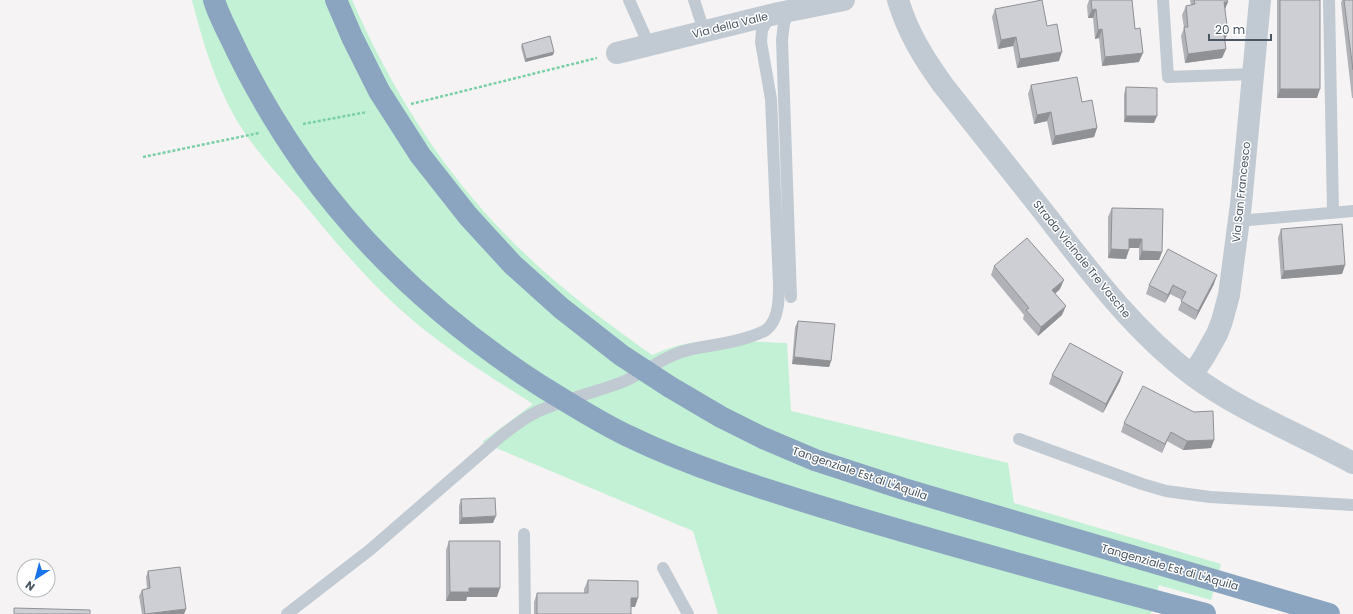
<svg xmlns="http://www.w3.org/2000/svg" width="1353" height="614" font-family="Poppins,sans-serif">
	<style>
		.green { fill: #c3f1d5 }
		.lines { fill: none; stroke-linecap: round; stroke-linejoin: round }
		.path { stroke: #7ad0a6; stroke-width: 2.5; stroke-dasharray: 3 2; stroke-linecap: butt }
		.lane { stroke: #c1cad2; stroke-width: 12 }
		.street { stroke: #c1cad2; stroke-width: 22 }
		.highway { stroke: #8ba5c1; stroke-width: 22 }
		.wall { fill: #b0b2b7 }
		.shaded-wall { fill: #909195 }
		.building { fill: #cdcfd5; stroke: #909195 }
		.labels { text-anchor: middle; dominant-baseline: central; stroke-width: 3; stroke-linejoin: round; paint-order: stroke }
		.street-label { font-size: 11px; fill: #4a5661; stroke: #fff }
	</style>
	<rect width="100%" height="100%" fill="#f5f3f3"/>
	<path class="green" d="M192 0H352C394 95 447 179 522 251 562 290 607 323 652 355 664 350 677 345 690 343 722 338 755 342 787 343L791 411 1008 463 1014 503 1221 564 1211 600 1159 585 1151 614H718L693 531 482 442 533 404C491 377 447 350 409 317 368 282 333 239 298 197 271 167 243 137 226 100 210 67 201 35 192 0Z"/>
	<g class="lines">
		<path class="path" d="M411 104 597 58
			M303 124 367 112
			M143 157 259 133"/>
		<path class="lane" d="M629 0 649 45
			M694 0 704 31
			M1163 0 1168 77 1254 74
			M1329 0 1333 212
			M790 10 784 23 782 40 791 297
			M1238 221 1353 211
			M1019 439 1142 484 1166 491 1210 497 1353 505
			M524 534 525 614
			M663 568 688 614
			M287 614 371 549 500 437C514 426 529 414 546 408 572 397 601 391 627 380 646 371 661 359 681 352 703 345 727 345 749 337 755 335 761 333 766 330 779 320 779 299 779 284L771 99 761 42 762 30 770 15"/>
		<path class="street" d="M898 0C908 33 923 57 943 85 977 128 1012 172 1046 215 1090 272 1134 331 1192 375 1240 411 1300 434 1353 463
			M617 53 779 13 844 0
			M1192 375 1204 357 1217 334 1222 321 1229 295 1241 204 1260 0"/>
		<path class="highway" d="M214 0C218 14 225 26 231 39 252 84 277 126 305 166 368 254 450 327 541 386 569 403 597 421 626 435 696 469 770 491 845 514 964 550 1084 582 1205 614
			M336 0 352 37 379 91 420 155 468 216 513 265 561 308 621 355 670 387 721 417 763 438 815 460 904 489 1329 614"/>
	</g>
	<path class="wall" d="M1089 0H1132L1139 62 1102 66 1099 38 1095 39 1093 18H1088L1087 6Z
		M1190 0H1227L1225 10V42L1226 49 1222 58 1185 63 1181 36 1184 28 1182 15 1186 6 1191 5Z
		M1277 0H1320L1317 98H1277Z
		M1342 0H1353V98H1352L1341 3Z
		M995 9 1047 26 1059 61 1017 68 1013 46 998 49 992 17Z
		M522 44 553 55 525 62 521 47Z
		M1031 85 1082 102 1097 128 1094 137 1052 145 1047 121 1034 124 1028 94Z
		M1126 87 1154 123 1124 122V94Z
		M1112 208 1162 252 1159 260H1139V248H1129L1126 259 1108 258V217Z
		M1281 229 1345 265 1342 274 1281 279 1278 238Z
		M994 266 1060 289 1055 294 1062 315 1038 336 1023 319 1024 315 991 275Z
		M1214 284 1195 320 1178 310 1182 300 1170 294 1165 303 1146 294 1149 285Z
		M798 321 831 361 829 367 792 364 795 327Z
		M1052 375 1120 381 1103 413 1049 384Z
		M1124 423 1214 440 1211 448 1183 450 1167 441 1162 453 1121 432Z
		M461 499 493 523 459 524V506Z
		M449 541 497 597H467L466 601H446V550Z
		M148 571 186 609 184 614H142L139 596 142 590 147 589 146 577Z
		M588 580 635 607H631V614H534V602L537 593H584V589Z"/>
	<path class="shaded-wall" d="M1224 2H1228L1224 11Z
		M1096 9 1093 18H1088L1092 10Z
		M1102 29 1099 38 1095 39 1098 30Z
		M1228 33 1224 42V34Z
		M1016 37 1013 46 998 49 1001 40Z
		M1226 49 1222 58 1185 63 1188 54Z
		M554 52 553 55 525 62 526 59Z
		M1062 52 1059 61 1017 68 1020 59Z
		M1143 53 1139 62 1102 66 1105 57Z
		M1280 89H1320L1317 98H1277Z
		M1051 112 1047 121 1034 124 1037 115Z
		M1126 116H1157L1154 123 1124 122Z
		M1097 128 1094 137 1052 145 1055 136Z
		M1129 239H1142L1139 248H1126Z
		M1111 249 1129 250 1126 259 1108 258Z
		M1142 251 1162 252 1159 260H1139Z
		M1345 265 1342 274 1281 279 1284 271Z
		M1217 275 1214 284 1195 320 1198 311Z
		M1064 280 1060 289 1049 299 1052 290Z
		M1173 285 1170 294 1165 303 1168 295Z
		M1066 306 1062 315 1038 336 1041 327Z
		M794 357 831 361 829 367 792 364Z
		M1123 372 1120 381 1103 413 1106 404Z
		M1171 432 1167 441 1162 453 1165 444Z
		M1214 440 1211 448 1183 450 1187 441Z
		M496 516 493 523 459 524 462 518Z
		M469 588H500L497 597H467L466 601H446L450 592Z
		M631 598H638L635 607H628Z
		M186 609 184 614H149Z"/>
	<path class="building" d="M1042 0 1047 26 1057 24 1062 52 1020 59 1016 37 1001 40 995 9Z
		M1091 0H1132L1135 29 1140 28 1143 53 1105 57 1102 29 1098 30 1096 9 1092 10Z
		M1194 0H1227L1228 2H1224L1228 33 1224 34 1226 49 1188 54 1184 27H1188L1186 6 1195 4Z
		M1280 0H1320V89H1280Z
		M1344 0H1353V70Z
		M550 36 554 52 526 59 522 44Z
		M1077 77 1082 102 1092 100 1097 128 1055 136 1051 112 1037 115 1031 85Z
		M1126 87 1157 88V116H1126Z
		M1112 208 1163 209 1162 252 1142 251V239H1129V250L1111 249Z
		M1342 224 1345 265 1284 271 1281 229Z
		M1027 238 1064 280 1052 290 1066 306 1041 327 1026 310 1029 308 994 266Z
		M1168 249 1217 275 1198 311 1181 301 1186 292 1173 285 1168 295 1149 285Z
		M798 321 835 324 831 361 794 357Z
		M1070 343 1123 372 1106 404 1052 375Z
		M1143 386 1194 412 1213 411 1214 440 1187 441 1171 432 1165 444 1124 423Z
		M495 498 496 516 462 518 461 499Z
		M449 541H500V588H469V592H450Z
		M180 567 186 609 145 614 142 590 150 588 148 571Z
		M588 580 638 581V598H631V614H537V593H588Z
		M14 608 90 610V614H14Z"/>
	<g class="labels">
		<g class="street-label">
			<text transform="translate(730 25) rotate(-14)">Via della Valle</text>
			<text transform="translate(1241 192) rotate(-84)">Via San Francesco</text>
			<text transform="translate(1082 259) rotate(51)">Strada Vicinale Tre Vasche</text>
			<text transform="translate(860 473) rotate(19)">Tangenziale Est di L'Aquila</text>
			<text transform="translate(1170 567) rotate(16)">Tangenziale Est di L'Aquila</text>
		</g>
	</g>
	<g transform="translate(36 578) rotate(216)"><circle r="19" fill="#ffffff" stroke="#b7bbc0"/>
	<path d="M0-3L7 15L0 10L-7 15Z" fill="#1a73e8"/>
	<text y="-6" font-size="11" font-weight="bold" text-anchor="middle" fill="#4a5661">N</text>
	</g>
	<path d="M1209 34v6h62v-6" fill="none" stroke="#4a5661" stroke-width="2"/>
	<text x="1215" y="34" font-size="12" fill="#4a5661" stroke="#ffffff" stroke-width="3" paint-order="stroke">20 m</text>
</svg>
